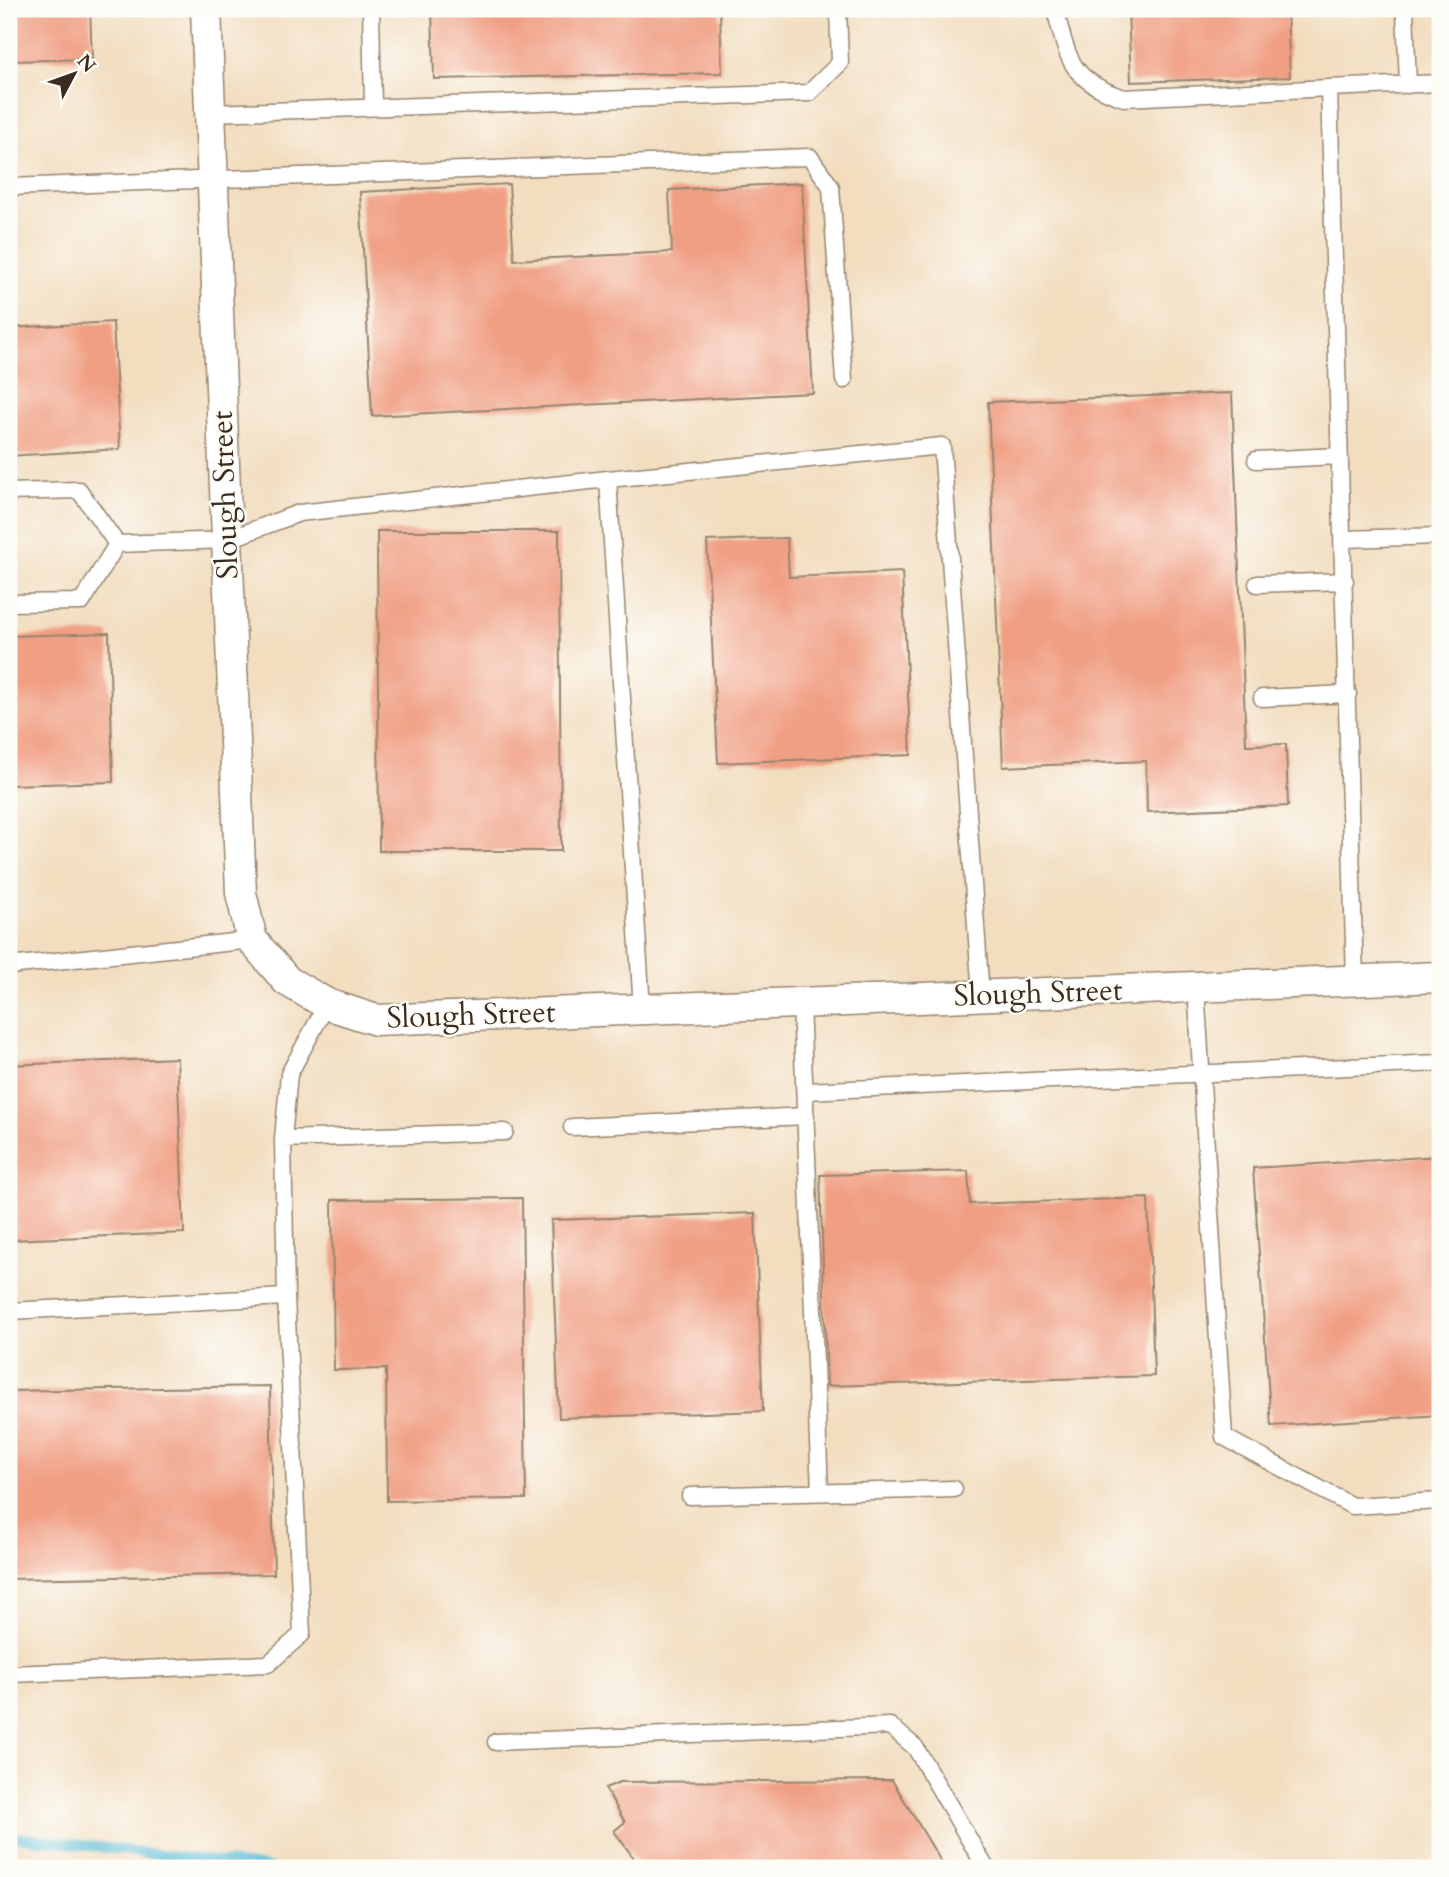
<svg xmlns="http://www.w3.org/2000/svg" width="1449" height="1877" font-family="Cardo,serif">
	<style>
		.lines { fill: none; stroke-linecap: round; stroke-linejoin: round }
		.stream { stroke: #57bbd5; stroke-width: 10 }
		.building { fill: #f09f83 }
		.service-casing { stroke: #96846e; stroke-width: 19 }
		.minor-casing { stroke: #96846e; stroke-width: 33 }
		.service { stroke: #fff; stroke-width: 16 }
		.minor { stroke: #fff; stroke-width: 30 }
		.labels { text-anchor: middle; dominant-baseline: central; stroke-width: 5; stroke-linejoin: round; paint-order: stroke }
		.street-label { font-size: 30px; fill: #3b2a1e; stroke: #fdfcf7 }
	</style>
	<rect width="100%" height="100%" fill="#fdfcf7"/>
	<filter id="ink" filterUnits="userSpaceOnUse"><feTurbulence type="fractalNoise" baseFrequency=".0143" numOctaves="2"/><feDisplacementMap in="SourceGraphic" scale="14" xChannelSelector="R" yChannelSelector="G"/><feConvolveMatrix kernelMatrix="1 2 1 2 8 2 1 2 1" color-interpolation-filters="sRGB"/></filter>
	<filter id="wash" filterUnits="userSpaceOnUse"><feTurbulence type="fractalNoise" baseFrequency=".00686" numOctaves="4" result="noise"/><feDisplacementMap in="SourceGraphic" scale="28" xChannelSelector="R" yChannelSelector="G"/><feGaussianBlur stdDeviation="1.57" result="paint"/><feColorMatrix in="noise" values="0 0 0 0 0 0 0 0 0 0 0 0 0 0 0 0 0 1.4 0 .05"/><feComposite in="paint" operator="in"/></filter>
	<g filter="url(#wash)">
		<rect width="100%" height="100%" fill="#f2ddbf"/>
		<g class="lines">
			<path class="stream" d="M9 1836 269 1868"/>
		</g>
		<g id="blocks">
			<path class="building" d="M9 9H90L92 59 9 61Z
				M432 9H720L722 73 434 79Z
				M1128 9H1287L1290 77 1131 82Z
				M802 183 813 393 372 416 360 192 509 184 514 260 672 252 669 190Z
				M113 322 120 449 9 456V328Z
				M1232 393 1246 745 1286 744 1288 806 1147 812 1146 761 1003 767 988 402Z
				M377 531H559L561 851H379Z
				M787 538 789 577 902 572 911 755 718 763 707 541Z
				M109 633 113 782 9 785V636Z
				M177 1058 184 1233 9 1240V1065Z
				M1440 1156V1415L1271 1426 1253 1168Z
				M968 1171 970 1204 1148 1198 1154 1376 827 1386 820 1175Z
				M522 1198 526 1499 387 1501 386 1369 334 1370 332 1200Z
				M755 1213 763 1411 559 1418 551 1220Z
				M270 1386 274 1574 9 1579V1391Z
				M892 1780 945 1868H641L614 1831 625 1822 605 1788 620 1782Z"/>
		</g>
	</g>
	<g filter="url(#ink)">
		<use href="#blocks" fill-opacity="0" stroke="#96846e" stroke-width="2"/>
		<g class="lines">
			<defs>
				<path id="service" d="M371 9 373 107
					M1055 9C1068 59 1070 81 1124 98L1329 88
					M1405 9 1408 85
					M210 113 809 93 840 63 838 9
					M9 187 810 157 831 187 844 380
					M1256 460 1338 456
					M9 492 79 490 117 544
					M1344 539 1440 536
					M1257 584 1345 581
					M9 603 82 602 117 544 227 540 299 513 608 479
					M1262 698 1348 694
					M9 966 252 940
					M1355 981 1329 88 1440 83
					M1196 987 1224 1437 1352 1506 1440 1501
					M801 1003 820 1492
					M642 1009 608 479 942 446 981 996
					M805 1091 1440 1063
					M572 1127 806 1116
					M283 1139 505 1132
					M9 1311 286 1297
					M690 1496 954 1489
					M9 1674 268 1664 302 1634 286 1297 283 1139 289 1074 327 1004
					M496 1742 890 1726 915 1747 986 1868"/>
				<path id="minor" d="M206 9 241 893 252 940 287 981 327 1004 376 1020 1440 977"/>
			</defs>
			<use href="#service" class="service-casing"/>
			<use href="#minor" class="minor-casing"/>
			<use href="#service" class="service"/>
			<use href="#minor" class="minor"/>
		</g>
	</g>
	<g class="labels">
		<g class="street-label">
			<text transform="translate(225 495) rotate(-92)">Slough Street</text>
			<text transform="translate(1038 993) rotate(-2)">Slough Street</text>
			<text transform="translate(471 1015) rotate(-2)">Slough Street</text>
		</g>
	</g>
	<rect width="1449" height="1877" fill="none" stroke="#fdfcf7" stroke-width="35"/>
	<g transform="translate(74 74) rotate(49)" stroke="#fdfcf7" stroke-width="5" paint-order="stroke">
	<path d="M0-5L12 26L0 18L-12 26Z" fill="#3b2a1e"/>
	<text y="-10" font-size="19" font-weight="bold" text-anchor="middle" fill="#3b2a1e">N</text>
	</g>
</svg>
